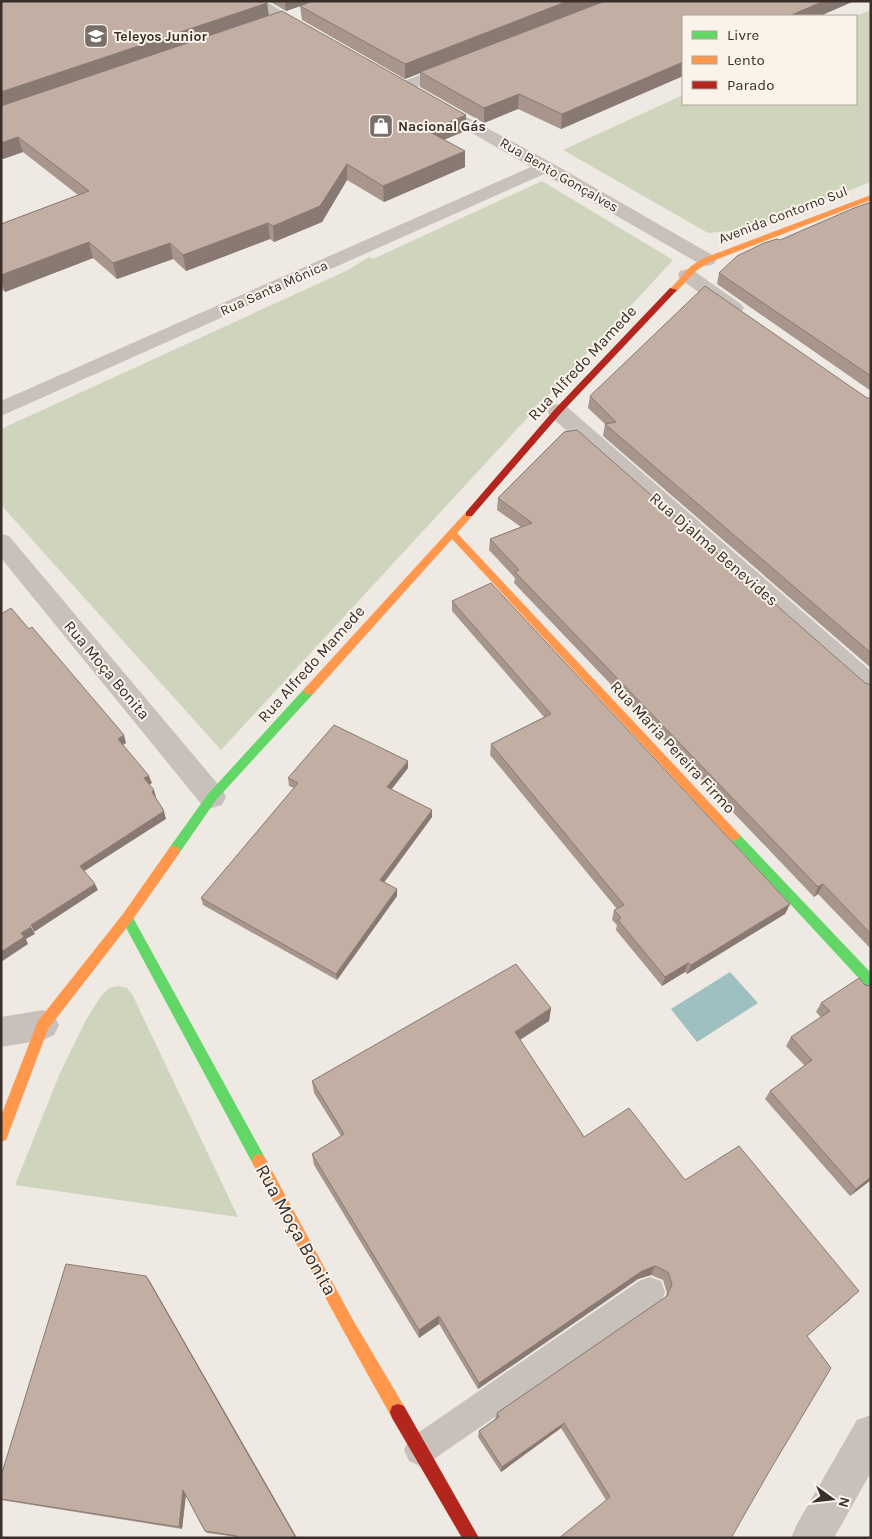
<svg xmlns="http://www.w3.org/2000/svg" width="872" height="1539" font-family="Karla,sans-serif">
	<style>
		.green { fill: #cfd4bc }
		.water { fill: #9ec0c0 }
		.lines { fill: none; stroke-linecap: round; stroke-linejoin: round }
		.lane { fill: #c8c1bb; fill-rule: evenodd }
		.street { fill: #c8c1bb; fill-rule: evenodd }
		.fast { fill: #63d668; fill-rule: evenodd }
		.slow { fill: #ff974d; fill-rule: evenodd }
		.jam { fill: #b3261e; fill-rule: evenodd }
		.wall { fill: #a8968c }
		.shaded-wall { fill: #887a72 }
		.building { fill: #c3aea3; stroke: #887a72 }
		.labels { text-anchor: middle; dominant-baseline: central; stroke-width: 4; stroke-linejoin: round; paint-order: stroke }
		.far-poi-label { font-size: 14px; font-weight: bold; fill: #392e29; stroke: #faf3ea; text-anchor: start }
		.far-street-label { font-size: 14px; fill: #392e29; stroke: #faf3ea }
		.street-label { font-size: 16px; fill: #392e29; stroke: #faf3ea }
		.near-street-label { font-size: 19px; fill: #392e29; stroke: #faf3ea }
	</style>
	<rect width="100%" height="100%" fill="#eee9e2"/>
	<path class="green" d="M871 10V182L750 229 708 233 563 150 683 95V104H856V16Z
		M542 181 673 260 221 750 1 505V429L348 270 369 257 373 259Z
		M118 986 127 988 132 994 238 1217 15 1185 60 1073 86 1020 101 996 109 988Z"/>
	<path class="water" d="M730 972 758 1003 697 1042 671 1009Z"/>
	<g class="lines">
		<path class="lane" d="M650 1277 661 1281 665 1292 661 1303 431 1461 420 1466 409 1461 404 1450 409 1439 639 1281Z"/>
		<path class="street" d="M247 1H265L314 30 316 33 314 36H304Z
			M455 61 460 63 463 66 460 69 409 90H397L395 87 397 84Z
			M433 99 552 163 714 256 716 260 714 264 707 266 700 264 544 174 1 416V401L531 167 427 107 425 104 427 101Z
			M687 269 694 271 741 304 744 308 741 312 734 314 727 312 680 279 678 275 680 271Z
			M558 404 566 406 871 671V696L862 693 550 416 547 411 550 406Z
			M1 534 9 536 222 789 226 797 222 805 212 808 202 805 1 558Z
			M43 1010 54 1015 59 1025 54 1035 43 1040 1 1047V1017Z
			M871 1415V1472L834 1538H791L797 1524 857 1420Z"/>
		<path class="fast" d="M309 687 313 688 314 691 313 694 216 800 178 855 174 856 170 855 168 851 170 847 208 794 305 688Z
			M734 831 738 833 871 973V988L866 986 730 839 728 836 730 833Z
			M127 913 131 914 264 1156 266 1161 264 1166 259 1168 254 1166 123 922 121 918 123 914Z"/>
		<path class="slow" d="M871 195V200L710 262 697 270 676 292 669 290 691 266 704 258Z
			M469 511 474 514 457 533 738 833 740 836 738 839 734 841 730 839 452 539 313 694H305L304 691 305 688 466 512Z
			M174 846 178 847 180 851 178 855 131 922 48 1029 8 1135 6 1140 1 1142V1116L38 1021 123 914 170 847Z
			M259 1154 264 1156 353 1320 404 1406 406 1412 404 1418 398 1420 392 1418 343 1330 254 1166 252 1161 254 1156Z"/>
		<path class="jam" d="M670 288 677 290 561 413 472 516H466V512L555 409Z
			M398 1404 404 1406 479 1538H462L392 1418 390 1412 392 1406Z"/>
	</g>
	<path class="wall" d="M1 1 267 3 269 16 465 131 444 140 465 167 384 202 347 180 322 222 274 242 270 239 186 271 173 259 117 279 93 258 5 292 3 290 1 291V224L78 195 23 152 3 159 1 158Z
		M269 1H854L820 16H683V76L561 129 518 109 484 123 420 87V73L405 79 302 20 300 6 286 11Z
		M871 202V391L717 284 719 273 780 240Z
		M590 396 871 398V668L603 436 605 424 588 408Z
		M498 498 865 683 871 685V949L818 894 814 897 514 583 515 578 489 550 490 539 521 527 497 510Z
		M452 601 790 904 785 914 687 974 685 972 662 986 616 930 617 925 612 920 614 910 617 909 490 755 491 744 544 717 452 611Z
		M408 768 391 790 432 817 384 883 397 896 337 980 203 905 201 898 294 788 289 786 288 778Z
		M865 985 871 1180 850 1196 765 1099 770 1091 805 1066 786 1046 791 1037 821 1017 816 1012 821 1003Z
		M551 1008 549 1021 520 1040 584 1137 685 1180 850 1300 606 1500 561 1428 501 1472 478 1437 479 1431 495 1419 497 1413 665 1298 667 1293 663 1280 651 1275 638 1279 478 1389 439 1324 419 1338 314 1165 312 1154 341 1136 314 1093 312 1081Z
		M146 1276 149 1280 297 1538 237 1537 207 1533 205 1531 186 1495 182 1529 1 1500V1476Z"/>
	<path class="shaded-wall" d="M285 1H315L286 11Z
		M568 1H604L405 79V64Z
		M824 1H854L820 16H789Z
		M267 3 269 17 1 109V92Z
		M683 62V76L561 129 562 114Z
		M519 94 518 109 484 123V108Z
		M466 115 465 131 428 146V131Z
		M18 137 23 152 3 159 1 154V143Z
		M465 151V167L384 202 383 186Z
		M347 164V180L322 222 274 242 273 226Z
		M268 223 270 239 186 271 183 255Z
		M89 242 93 258 5 292 1 280V275Z
		M170 243 173 259 117 279 113 263Z
		M124 735 126 743 120 747 118 739Z
		M408 761V768L387 795V787Z
		M149 776 152 783 147 786 144 778Z
		M154 790 156 797 154 799 152 792Z
		M432 810V817L380 887V880Z
		M164 811 166 819 83 872 80 866Z
		M95 884 98 890 34 932 31 925Z
		M823 884 818 894 814 897 818 887Z
		M397 889V896L337 980 336 974Z
		M790 904 785 914 687 974 691 965Z
		M31 927 35 934 26 939 28 944 1 962V952L21 933Z
		M688 963 685 972 662 986 665 977Z
		M551 1008 549 1021 513 1044 515 1032Z
		M871 1177V1180L850 1196 856 1189Z
		M655 1266 651 1275 638 1279 478 1389 479 1383 642 1271Z
		M146 1276 149 1280 297 1538H296Z
		M439 1316V1324L419 1338V1330Z
		M564 1423 561 1428 501 1472 502 1467Z
		M183 1490 186 1493 182 1529 179 1527Z"/>
	<path class="building" d="M1 1H265L267 3 1 92Z
		M313 1H568L405 64 300 6Z
		M605 1H824L789 16H683V62L562 114 519 94 484 108 420 72Z
		M282 11 466 115 428 131 465 151 383 186 347 164 320 206 273 226 268 223 183 255 170 243 113 263 89 242 1 275V224L89 191 18 137 1 143V106Z
		M871 202V376L719 273 737 256 764 243 777 239 780 240 854 208Z
		M705 286 867 398H871V653L605 424 616 422 590 396Z
		M577 430 865 683 871 685V934L823 884 818 887 515 572 519 570 490 539 532 523 498 498 564 432Z
		M491 583 790 904 691 965 688 963 665 977 618 920 621 918 614 910 624 905 491 744 551 714 452 601Z
		M11 608 29 629 32 627 124 735 118 739 149 776 144 778 154 790 152 792 164 811 80 866 95 884 31 925V927L21 933 24 937 1 952V614Z
		M334 725 408 761 387 787 432 810 380 880 397 889 336 974 201 898 298 783 288 778Z
		M516 964 551 1008 515 1032 584 1137 629 1108 685 1180 739 1146 859 1291 807 1336 831 1368 770 1470 731 1538H559L610 1497 564 1423 502 1467 479 1431 499 1417 497 1413 667 1296 672 1284 668 1272 655 1266 642 1271 479 1383 439 1316 419 1330 312 1154 344 1134 312 1081Z
		M859 978 865 985 871 986V1177L856 1189 770 1091 812 1060 791 1037 830 1011 821 1003Z
		M66 1264 146 1276 296 1538H237V1536L205 1531 183 1490 179 1527 1 1499V1476Z"/>
	<defs>
		<symbol id="school-square" viewBox="-11 -11 22 22"><rect x="-9" y="-9" width="18" height="18" rx="4" fill="#786f6a" stroke="#faf3ea"/><path d="M0-5L7-2L0 1L-7-2ZM-4 1L0 2.5L4 1V4Q0 6-4 4Z" fill="#fff"/></symbol>
		<symbol id="shop-square" viewBox="-11 -11 22 22"><rect x="-9" y="-9" width="18" height="18" rx="4" fill="#786f6a" stroke="#faf3ea"/><path d="M-5-2.5h2.3a2.7 3.5 0 0 1 5.4 0H5L5.5 6h-11ZM-1.5-2.5h3a1.5 2.3 0 0 0-3 0Z" fill="#fff"/></symbol>
	</defs>
	<g fill-rule="evenodd">
		<use href="#school-square" x="82" y="22" width="28" height="28"/>
		<use href="#shop-square" x="367" y="112" width="28" height="28"/>
	</g>
	<g class="labels">
		<g class="far-poi-label">
			<text x="114" y="36">Teleyos Junior</text>
			<text x="398" y="126">Nacional Gás</text>
		</g>
		<g class="far-street-label">
			<text transform="translate(559 175) rotate(30)">Rua Bento Gonçalves</text>
			<text transform="translate(783 215) rotate(-21)">Avenida Contorno Sul</text>
			<text transform="translate(274 288) rotate(-24)">Rua Santa Mônica</text>
		</g>
		<g class="street-label">
			<text transform="translate(582 363) rotate(-47)">Rua Alfredo Mamede</text>
			<text transform="translate(714 549) rotate(41)">Rua Djalma Benevides</text>
			<text transform="translate(311 664) rotate(-48)">Rua Alfredo Mamede</text>
			<text transform="translate(107 670) rotate(50)">Rua Moça Bonita</text>
			<text transform="translate(673 747) rotate(47)">Rua Maria Pereira Firmo</text>
		</g>
		<g class="near-street-label">
			<text transform="translate(296 1230) rotate(61)">Rua Moça Bonita</text>
		</g>
	</g>
	<rect width="872" height="1539" fill="none" stroke="#392e29" stroke-width="5"/>
	<rect x="682" y="15" width="175" height="90" fill="#faf3ea" stroke="#ada49d"/>
	<rect x="692" y="31" width="25" height="8" fill="#63d668" stroke="#ada49d"/>
	<text x="727" y="40" font-size="15" fill="#392e29">Livre</text>
	<rect x="692" y="56" width="25" height="8" fill="#ff974d" stroke="#ada49d"/>
	<text x="727" y="65" font-size="15" fill="#392e29">Lento</text>
	<rect x="692" y="81" width="25" height="8" fill="#b3261e" stroke="#ada49d"/>
	<text x="727" y="90" font-size="15" fill="#392e29">Parado</text>
	<g transform="translate(832 1499) rotate(105)" stroke="#faf3ea" stroke-width="4" paint-order="stroke">
	<path d="M0-4L9 19L0 12L-9 19Z" fill="#392e29"/>
	<text y="-8" font-size="14" font-weight="bold" text-anchor="middle" fill="#392e29">N</text>
	</g>
</svg>
